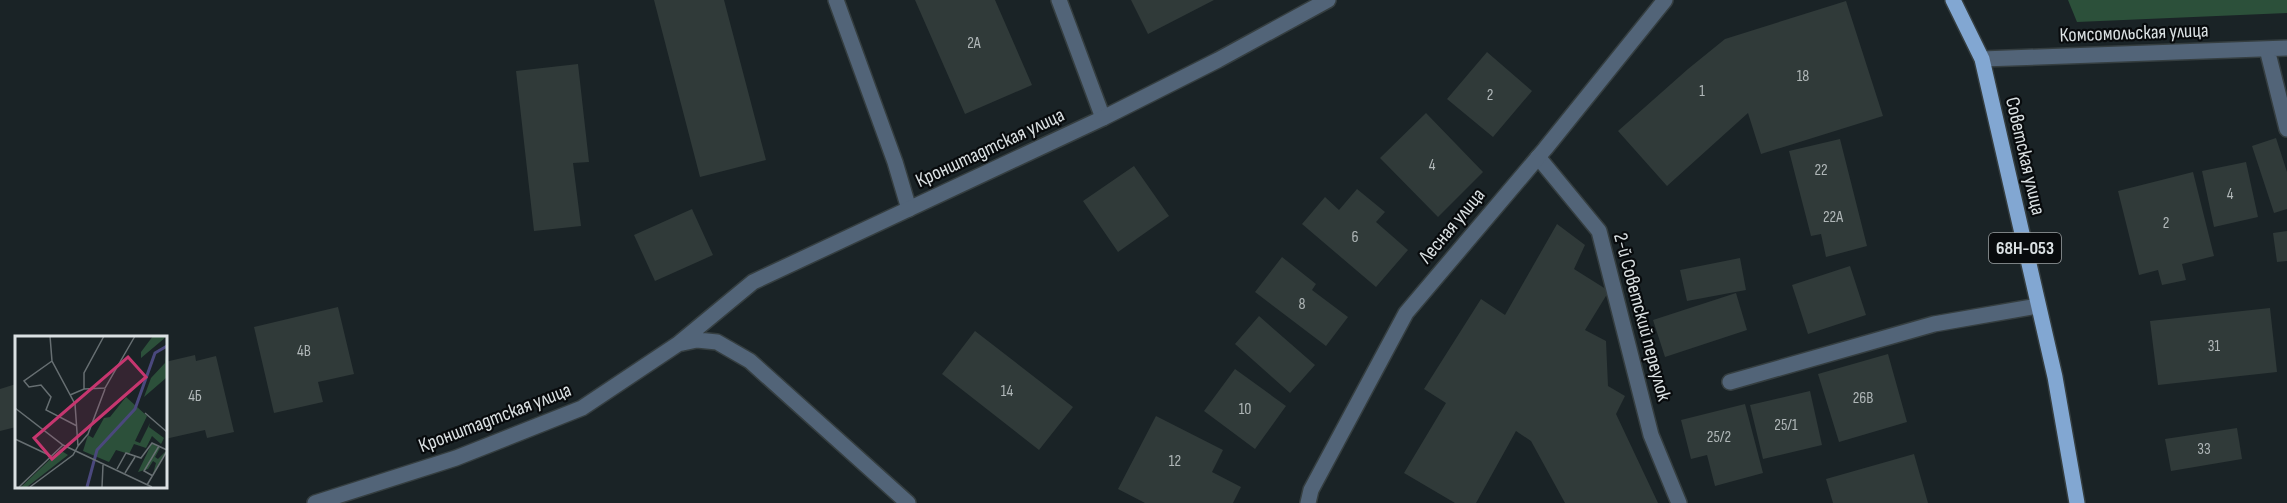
<svg xmlns="http://www.w3.org/2000/svg" width="2287" height="503" font-family="'Sofia Sans Condensed',sans-serif">
	<style>
		.green { fill: #2c503a }
		.building { fill: #303a39 }
		.lines { fill: none; stroke-linecap: round; stroke-linejoin: round }
		.service-casing { stroke: #353e40; stroke-width: 18 }
		.minor-casing { stroke: #353e40; stroke-width: 18 }
		.tertiary-casing { stroke: #353e40; stroke-width: 18 }
		.primary-casing { stroke: #353e40; stroke-width: 18 }
		.service { stroke: #526478; stroke-width: 15 }
		.minor { stroke: #526478; stroke-width: 15 }
		.tertiary { stroke: #526478; stroke-width: 15 }
		.primary { stroke: #82a7d2; stroke-width: 15 }
		.labels { text-anchor: middle; dominant-baseline: central; stroke-width: 4.5; stroke-linejoin: round; paint-order: stroke }
		.number-label { font-size: 16px; fill: #b0b7b8 }
		.shield { fill: #080b0d; stroke: #9ca1a3; stroke-width: 1.5 }
		.shield-label { font-size: 18px; font-weight: bold; fill: #dbe1e3 }
		.street-label { font-size: 20px; fill: #dbe1e3; stroke: #080b0d }
		.inset-river { fill: none; stroke: #4a487d; stroke-width: 3 }
		.inset-road { fill: none; stroke: #676f72; stroke-width: 1.5 }
		.view { fill: #c6366f; fill-opacity: 0.15; stroke: #c6366f; stroke-width: 3 }
		.inset-edge { fill: none; stroke: #dbe1e3; stroke-width: 3 }
	</style>
	<rect width="100%" height="100%" fill="#1a2326"/>
	<path class="green" d="M2068 0H2287V13L2077 22Z"/>
	<path class="building" d="M654 0H724L766 160 700 177Z
		M915 0H995L1032 85 965 114Z
		M1131 0H1214L1148 34Z
		M1846 1 1883 116 1761 154 1748 113 1667 186 1618 131 1688 69 1725 39Z
		M1487 52 1532 91 1493 137 1447 99Z
		M578 64 589 162 573 163 581 226 534 231 516 71Z
		M1426 113 1483 172 1438 217 1380 158Z
		M2276 138 2287 172V209L2274 213 2252 146Z
		M1840 139 1867 246 1826 257 1821 234 1811 236 1789 151Z
		M2246 162 2258 217 2214 227 2202 171Z
		M1134 166 1169 216 1118 252 1083 201Z
		M2193 172 2214 256 2182 264 2186 280 2162 285 2158 270 2139 275 2118 191Z
		M1357 189 1385 212 1376 222 1408 250 1376 287 1302 224 1325 197 1339 210Z
		M692 209 713 255 655 281 634 235Z
		M1557 224 1585 245 1574 269 1609 291 1585 330 1606 341 1608 386 1625 396 1616 414 1658 503H1565L1531 441 1516 431 1476 503H1455L1404 473 1446 403 1424 389 1481 299 1505 315Z
		M2287 231V261L2277 262 2273 233Z
		M1282 257 1316 284 1312 290 1348 317 1326 346 1255 292Z
		M1740 258 1746 290 1687 301 1680 270Z
		M1850 266 1866 315 1808 334 1792 285Z
		M1736 293 1747 330 1665 357 1653 320Z
		M338 307 354 374 318 382 323 402 274 413 254 327Z
		M2270 308 2277 372 2158 385 2150 321Z
		M1259 316 1315 365 1290 393 1235 344Z
		M975 331 1073 407 1039 450 942 374Z
		M1888 354 1907 422 1839 442 1818 374Z
		M195 355 196 361 216 356 234 432 207 438 205 430 165 439V362Z
		M1235 369 1286 406 1255 449 1204 411Z
		M16 384V427L0 431V389Z
		M1810 391 1822 445 1763 459 1750 405Z
		M1745 404 1763 473 1715 486 1707 455 1691 459 1681 420Z
		M1156 416 1223 450 1212 472 1241 487 1233 503H1145L1118 489Z
		M2237 428 2242 459 2171 471 2165 439Z
		M1914 454 1928 503H1833L1826 479Z"/>
	<g class="lines">
		<defs>
			<path id="service" d="M836 0 895 162 909 209
				M1059 0 1103 118
				M1730 382 1934 324 2038 306"/>
			<path id="minor" d="M2267 49 2287 129
				M1982 59 2287 48
				M1538 157 1599 231 1651 435 1679 503
				M678 344 753 282 1103 118 1218 60 1328 0
				M315 503 456 458 582 408 678 344 697 340 717 342 750 361 908 503"/>
			<path id="tertiary" d="M1308 503 1311 490 1406 313 1545 149 1665 0"/>
			<path id="primary" d="M1953 0 1982 59 2055 377 2077 503"/>
		</defs>
		<use href="#service" class="service-casing"/>
		<use href="#minor" class="minor-casing"/>
		<use href="#tertiary" class="tertiary-casing"/>
		<use href="#primary" class="primary-casing"/>
		<use href="#service" class="service"/>
		<use href="#minor" class="minor"/>
		<use href="#tertiary" class="tertiary"/>
		<use href="#primary" class="primary"/>
	</g>
	<g class="labels">
		<g class="number-label">
			<text x="974" y="43">2А</text>
			<text x="1803" y="76">18</text>
			<text x="1702" y="91">1</text>
			<text x="1490" y="95">2</text>
			<text x="1432" y="165">4</text>
			<text x="1821" y="170">22</text>
			<text x="2230" y="194">4</text>
			<text x="1833" y="217">22А</text>
			<text x="2166" y="223">2</text>
			<text x="1355" y="237">6</text>
			<text x="1302" y="304">8</text>
			<text x="2214" y="346">31</text>
			<text x="304" y="351">4В</text>
			<text x="1007" y="391">14</text>
			<text x="195" y="396">4Б</text>
			<text x="1863" y="398">26В</text>
			<text x="1245" y="409">10</text>
			<text x="1786" y="425">25/1</text>
			<text x="1719" y="437">25/2</text>
			<text x="2204" y="449">33</text>
			<text x="1175" y="461">12</text>
		</g>
		<rect class="shield" x="1989" y="233" width="72" height="30" rx="4.5"/>
		<g class="shield-label">
			<text x="2025" y="248">68Н-053</text>
		</g>
		<g class="street-label">
			<text transform="translate(2134 33) rotate(-2)">Комсомольская улица</text>
			<text transform="translate(990 148) rotate(-25)">Кронштадтская улица</text>
			<text transform="translate(2025 156) rotate(77)">Советская улица</text>
			<text transform="translate(1452 226) rotate(-50)">Лесная улица</text>
			<text transform="translate(1642 317) rotate(75)">2-й Советский переулок</text>
			<text transform="translate(495 418) rotate(-21)">Кронштадтская улица</text>
		</g>
	</g>
	<g transform="translate(15 336)">
		<rect width="152" height="152" fill="#1a2326"/>
		<path d="M138 0 151 1 126 22V16ZM151 17V42L129 61 136 42 150 27ZM111 61 132 80 120 105 125 107 135 87 134 91 149 102 146 108 137 100 131 112 119 108 114 118 101 114 94 126 68 115 73 99 78 102 89 82 95 81ZM137 107 145 112 140 121 143 123 151 115 138 138 141 127 138 125 133 133 123 136ZM45 114 53 119 12 151H6Z" fill="#2c503a"/>
		<path class="inset-river" d="M72 151 82 114 120 73 140 17 152 10"/>
		<path class="inset-road" d="M37 25 9 45 14 51 26 49 36 61 31 74 62 90M69 53V37L89 0M55 59 69 53 90 52 120 0M0 72 48 109 137 151M130 77 152 96M0 103 36 120M63 110 73 98 90 53M102 133 111 117 126 122 137 107 152 114M110 137 120 121M138 140 129 135 144 110M132 149 152 115M4 151 48 109M15 151 58 119 63 110 60 68 37 25 35 0M87 151 88 129"/>
		<path class="view" d="M113 21 131 41 37 123 19 102Z"/>
		<rect width="152" height="152" class="inset-edge"/>
	</g>
</svg>
